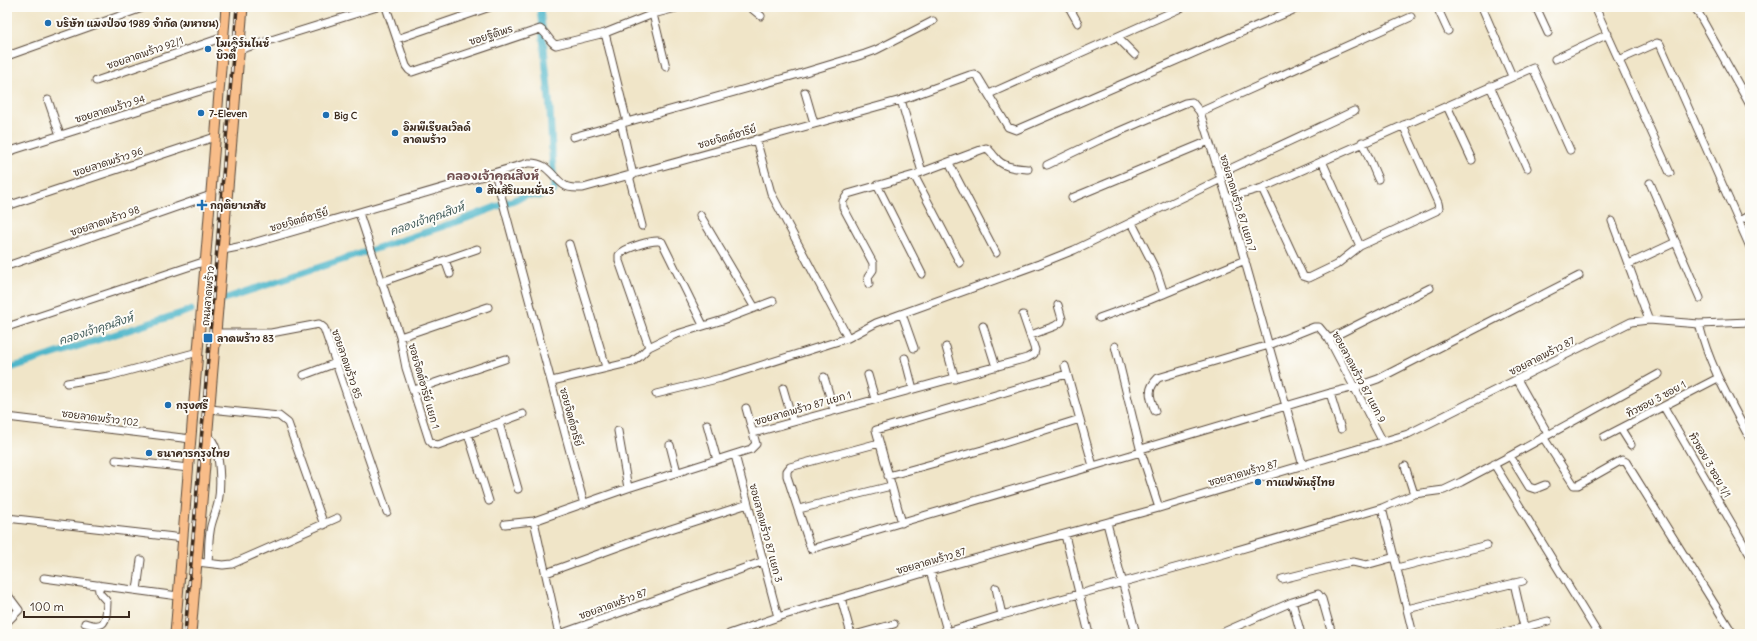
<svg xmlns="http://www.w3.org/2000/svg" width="1757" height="641" font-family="Delius,'Playpen Sans Thai',sans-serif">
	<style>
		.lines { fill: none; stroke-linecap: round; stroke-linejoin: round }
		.canal { stroke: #4bb5c9; stroke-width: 7 }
		.minor-casing { stroke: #564638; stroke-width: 9 }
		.major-casing { stroke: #564638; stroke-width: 11 }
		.minor { stroke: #fff; stroke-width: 7 }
		.major { stroke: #f8bd89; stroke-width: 9 }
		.rail-casing { stroke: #3b2a1e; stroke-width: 3.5 }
		.rail { stroke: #fdfcf7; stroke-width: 2; stroke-dasharray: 6; stroke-linecap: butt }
		.poi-dot { fill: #1f6fb2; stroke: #fdfcf7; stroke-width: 1.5 }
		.labels { text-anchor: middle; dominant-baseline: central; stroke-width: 4; stroke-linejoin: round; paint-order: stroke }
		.poi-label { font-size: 10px; font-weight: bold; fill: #3b2a1e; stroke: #fdfcf7; text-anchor: start }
		.street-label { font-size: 10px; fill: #3b2a1e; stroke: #fdfcf7 }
		.water-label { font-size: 11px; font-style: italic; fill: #415b5a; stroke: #fdfcf7 }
		.quarter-label { font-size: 12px; font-weight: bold; fill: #735152; stroke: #fdfcf7 }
	</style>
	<rect width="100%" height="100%" fill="#fdfcf7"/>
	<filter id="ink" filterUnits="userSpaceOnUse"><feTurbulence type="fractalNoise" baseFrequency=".025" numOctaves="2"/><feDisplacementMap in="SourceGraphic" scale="8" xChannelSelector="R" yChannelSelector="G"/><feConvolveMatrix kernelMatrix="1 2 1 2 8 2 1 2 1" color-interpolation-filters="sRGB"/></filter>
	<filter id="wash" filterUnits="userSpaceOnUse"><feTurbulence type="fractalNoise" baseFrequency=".012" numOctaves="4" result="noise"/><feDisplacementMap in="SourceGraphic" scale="16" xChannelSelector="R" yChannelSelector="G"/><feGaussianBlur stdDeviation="0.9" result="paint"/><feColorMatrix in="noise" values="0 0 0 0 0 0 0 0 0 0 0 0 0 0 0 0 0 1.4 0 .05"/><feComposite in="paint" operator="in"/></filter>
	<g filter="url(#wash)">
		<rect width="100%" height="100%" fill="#f0e5c8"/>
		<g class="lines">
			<path class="canal" d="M224 299 462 220 527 195 539 196 554 191 550 109 540 7
				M7 369 191 310"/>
		</g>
	</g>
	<g filter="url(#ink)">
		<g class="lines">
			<defs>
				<path id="minor" d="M386 7 406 66 409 70 412 72 540 29C548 34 549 42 556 45L605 33 653 14 680 7
					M750 7 761 16
					M1069 7 1078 23
					M1437 7 1448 31
					M1482 7 1512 76
					M1536 7 1548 33
					M1595 7 1670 173
					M1695 7 1750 105
					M653 14 666 67
					M605 33 627 122
					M1117 37 1135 55
					M397 39 490 7
					M239 50 377 7
					M7 56 145 7
					M1555 59 1608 34
					M1619 60 1657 43 1660 44 1750 247
					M96 81 224 37
					M1490 86 1527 168
					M805 92 814 123
					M989 94 1183 7
					M48 100 60 135
					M901 100 922 172
					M1447 106 1472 160
					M1200 112 1411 17
					M621 123 633 175
					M573 137 799 74 865 54 876 50 933 21
					M756 139 771 193 848 338
					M1362 142 1378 179
					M7 152 219 85
					M1322 161 1360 246
					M949 163 996 253
					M1047 165 1099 140 1185 103 1192 102 1200 112 1227 198 1303 466
					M495 173 584 504
					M1219 174 1354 111
					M914 175 960 263
					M629 176 642 226
					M1650 183 1700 298
					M877 185 922 274
					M1262 188 1303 276 1309 278 1336 265 1360 246 1436 211 1439 208 1438 203 1403 125
					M1072 198 1209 141
					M1227 198 1262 188 1533 68 1570 150
					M7 206 215 137
					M359 213 400 337 406 368 429 440 433 444 438 445 523 414
					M700 215 755 308
					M1612 221 1649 320
					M1739 221 1750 215
					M1132 223 1157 272 1164 294
					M569 244 606 367
					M223 250 243 246 528 163C548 162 551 176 564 185 569 189 577 188 583 188L901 100 970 75 974 74 978 77 1008 127 1016 130 1300 7
					M445 260 450 274
					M1629 264 1676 242
					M7 266 211 195
					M381 282 477 249
					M869 284 868 277 873 270V263L843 207V201L848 194 914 175 986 148C991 150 991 153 995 157 1003 168 1016 168 1028 169
					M902 314 914 348
					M1099 318 1149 300 1245 260
					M1699 324C1709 365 1730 401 1750 439
					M983 326 996 367
					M7 327 206 261
					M216 333H271L319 324 324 328 387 512
					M1031 335 1055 326 1061 322 1062 319 1058 305
					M400 337 488 307
					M1329 339 1430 288
					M1115 346 1141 452 1159 508
					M649 347 619 261V255C624 248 656 238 662 242L703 325
					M946 347 955 379
					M905 358 913 389
					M1065 366 1093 466
					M304 375 336 363
					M868 375 875 399
					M824 377 834 410
					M1517 379 1548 434
					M552 381 632 362 639 357 649 347 674 335 723 320 773 301
					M67 383 109 376 198 352
					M783 388 793 422
					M414 390 505 359
					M1330 393 1341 429
					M656 394 721 378 848 338 876 323 1039 264 1074 250 1221 179
					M1664 407 1750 555
					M746 408 753 433
					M210 409 279 416 288 423 324 525
					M1155 411C1150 397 1146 390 1158 378L1269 345 1314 327H1319L1329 339 1383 442
					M7 417 191 439
					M499 423 518 489
					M707 424 717 460
					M1621 429 1631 445
					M618 431 628 488
					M468 434 489 501
					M1543 437 1574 485H1578L1622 460 1626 462 1733 634
					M1604 437 1718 378
					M207 439H211C221 451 221 488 218 503 216 513 211 521 210 532 208 542 209 553 208 563
					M879 443 790 467 787 471V476L811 549 1141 452
					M670 445 677 472
					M1141 449 1330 393 1355 387 1378 379 1579 276
					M735 455 778 617
					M1510 456 1529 487 1535 489 1545 485
					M116 460 189 468
					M1494 464 1598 634
					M1405 466 1414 494
					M888 476 982 450 1080 419
					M1382 508 1413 634
					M799 509 891 486
					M7 518 183 538
					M534 521 559 634
					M902 523 876 430 1067 374
					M1107 523 1136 634
					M505 524 534 521 628 488 751 449 756 444 753 433 1027 358 1034 354 1035 350 1023 315
					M1065 535 1089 634
					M197 562 223 565 232 564 337 518
					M1397 568 1487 545
					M930 571 948 634
					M546 573 640 539 748 504
					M44 578 178 596
					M1282 579 1346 563 1353 562 1366 565 1395 557
					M1514 583 1524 627
					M996 588 1002 615
					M137 590 141 560
					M7 594 19 610 7 622
					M841 598 851 634
					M1292 602 1301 634
					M1407 609 1523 581
					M85 623C107 630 106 620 107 602 103 595 97 595 99 585
					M560 634 764 561
					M729 634 778 617 930 571 1159 508 1408 434 1631 322 1649 320 1699 324 1750 322
					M858 634 894 624
					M941 634 1002 615 1193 563 1382 508 1414 494 1444 490 1461 482 1510 456 1659 374
					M1219 634 1292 602 1318 594 1322 599 1332 634
					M1498 634 1548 621"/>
				<path id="major" d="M175 634 226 7
					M191 634 243 7"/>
			</defs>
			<use href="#minor" class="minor-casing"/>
			<use href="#major" class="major-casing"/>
			<use href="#minor" class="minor"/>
			<use href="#major" class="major"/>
			<defs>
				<path id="rail" d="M185 634 237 7"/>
			</defs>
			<use href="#rail" class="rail-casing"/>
			<use href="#rail" class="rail"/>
		</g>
	</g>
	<g class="poi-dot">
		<circle cx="48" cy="23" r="4"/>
		<circle cx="208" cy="49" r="4"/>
		<circle cx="201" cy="113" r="4"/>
		<circle cx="326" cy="115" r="4"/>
		<circle cx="395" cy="133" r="4"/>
		<circle cx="479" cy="190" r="4"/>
		<path d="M200 199h4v4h4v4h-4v4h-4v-4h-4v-4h4z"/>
		<rect x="203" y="333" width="10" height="10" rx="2"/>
		<circle cx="168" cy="405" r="4"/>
		<circle cx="149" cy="453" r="4"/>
		<circle cx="1258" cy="482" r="4"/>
	</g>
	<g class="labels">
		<g class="poi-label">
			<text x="56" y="23">บริษัท แมงป่อง 1989 จำกัด (มหาชน)</text>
			<text x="216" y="43">โมเดิร์นไนซ์<tspan x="216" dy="12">บิวตี้</tspan></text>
			<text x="209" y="113">7-Eleven</text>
			<text x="334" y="115">Big C</text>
			<text x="403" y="127">อิมพีเรียลเวิลด์<tspan x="403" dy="12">ลาดพร้าว</tspan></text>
			<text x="487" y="190">สินสิริแมนชั่น3</text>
			<text x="210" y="205">กฤติยาเภสัช</text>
			<text x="217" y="338">ลาดพร้าว 83</text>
			<text x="176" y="405">กรุงศรี</text>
			<text x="157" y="453">ธนาคารกรุงไทย</text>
			<text x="1266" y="482">กาแฟพันธ์ุไทย</text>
		</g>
		<g class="street-label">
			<text transform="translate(491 35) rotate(-18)">ซอยฐิติพร</text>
			<text transform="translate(145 53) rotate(-19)">ซอยลาดพร้าว 92/1</text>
			<text transform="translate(110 109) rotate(-17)">ซอยลาดพร้าว 94</text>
			<text transform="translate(727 137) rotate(-16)">ซอยจิตต์อารีย์</text>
			<text transform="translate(108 162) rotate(-18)">ซอยลาดพร้าว 96</text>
			<text transform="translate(1238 203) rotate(73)">ซอยลาดพร้าว 87 แยก 7</text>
			<text transform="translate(299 220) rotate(-16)">ซอยจิตต์อารีย์</text>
			<text transform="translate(105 221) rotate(-19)">ซอยลาดพร้าว 98</text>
			<text transform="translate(208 296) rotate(-85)">ถนนลาดพร้าว</text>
			<text transform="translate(1542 356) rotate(-27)">ซอยลาดพร้าว 87</text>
			<text transform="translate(347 364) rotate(71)">ซอยลาดพร้าว 85</text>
			<text transform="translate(1359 377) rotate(62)">ซอยลาดพร้าว 87 แยก 9</text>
			<text transform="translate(424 386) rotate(74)">ซอยจิตต์อารีย์ แยก 1</text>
			<text transform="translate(1656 399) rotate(-28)">ทิวซอย 3 ซอย 1</text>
			<text transform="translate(803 408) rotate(-16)">ซอยลาดพร้าว 87 แยก 1</text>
			<text transform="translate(571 417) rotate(75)">ซอยจิตต์อารีย์</text>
			<text transform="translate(100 418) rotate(7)">ซอยลาดพร้าว 102</text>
			<text transform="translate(1710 465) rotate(60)">ทิวซอย 3 ซอย 1/1</text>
			<text transform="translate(1243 473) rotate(-16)">ซอยลาดพร้าว 87</text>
			<text transform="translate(766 533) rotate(75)">ซอยลาดพร้าว 87 แยก 3</text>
			<text transform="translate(931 561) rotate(-16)">ซอยลาดพร้าว 87</text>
			<text transform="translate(613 604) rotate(-20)">ซอยลาดพร้าว 87</text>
		</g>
		<g class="water-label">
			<text transform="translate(427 219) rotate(-19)">คลองเจ้าคุณสิงห์</text>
			<text transform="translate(96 329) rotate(-18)">คลองเจ้าคุณสิงห์</text>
		</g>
		<g class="quarter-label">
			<text x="493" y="175">คลองเจ้าคุณสิงห์</text>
		</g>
	</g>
	<rect width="1757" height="641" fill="none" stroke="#fdfcf7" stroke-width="24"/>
	<path d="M24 611v6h105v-6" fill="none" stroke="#3b2a1e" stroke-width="2"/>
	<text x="30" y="611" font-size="12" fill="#3b2a1e" stroke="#fdfcf7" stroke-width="3" paint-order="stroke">100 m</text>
</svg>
